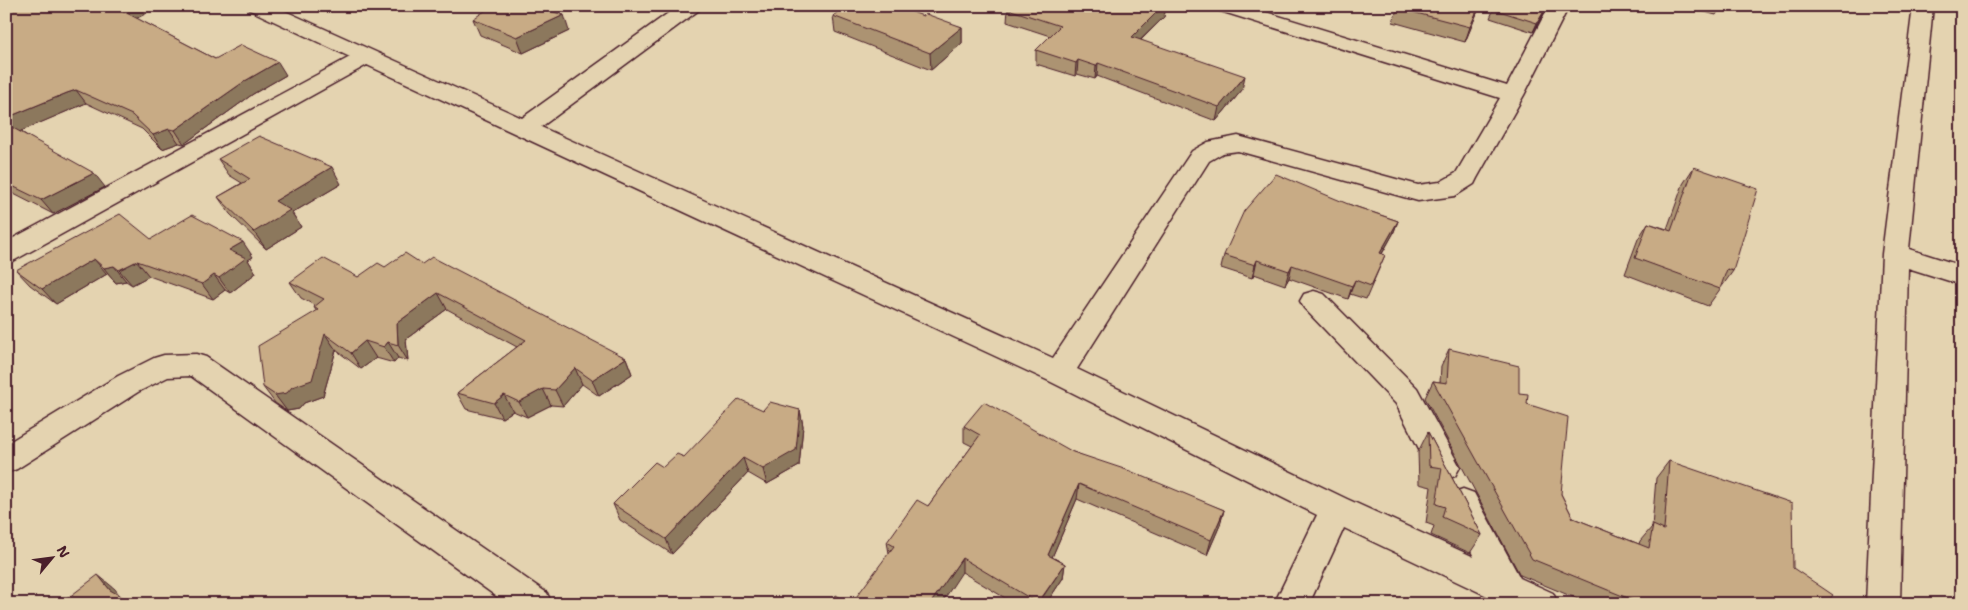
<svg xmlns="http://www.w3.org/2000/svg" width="1968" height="610" font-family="'Shantell Sans',sans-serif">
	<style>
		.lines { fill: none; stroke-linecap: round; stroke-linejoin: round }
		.minor-casing { stroke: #4a1f2b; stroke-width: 3 }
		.minor { fill: #e4d3b0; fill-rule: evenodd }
		.wall { fill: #ac9372; stroke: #4a1f2b }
		.shaded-wall { fill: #8c785d; stroke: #4a1f2b }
		.building { fill: #c8ab85; stroke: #4a1f2b }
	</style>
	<rect width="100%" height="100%" fill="#e4d3b0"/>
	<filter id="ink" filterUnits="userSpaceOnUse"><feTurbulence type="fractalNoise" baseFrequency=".02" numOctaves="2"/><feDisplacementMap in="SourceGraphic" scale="10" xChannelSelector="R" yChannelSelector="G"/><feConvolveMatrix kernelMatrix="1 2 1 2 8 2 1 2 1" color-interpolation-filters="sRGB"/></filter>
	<g filter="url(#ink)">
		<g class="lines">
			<defs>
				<path id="minor" d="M247 6H274L522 118 678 6H702L699 10 541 127 1053 358 1192 151 1208 142 1238 136 1418 185 1440 182 1456 173 1500 98 1217 10 1214 6H1246L1507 86 1549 6H1569L1524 95 1477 178 1474 184 1455 196 1418 201 1238 151 1223 153 1209 161 1077 369 1347 499 1474 557 1447 503 1452 493 1463 489 1474 493 1520 578 1553 593 1558 604H1504L1344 528 1309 604H1274L1317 515 1049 381 367 65 15 260 6 263V242L350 57 250 10Z
					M1913 6H1933L1909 249 1962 266V285L1908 268 1900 604H1866L1882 254Z
					M1314 291 1324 294 1417 388 1460 467 1455 476 1444 480 1433 476 1396 404 1304 308 1300 301 1304 294Z
					M196 354 206 357 547 593 552 604H507L191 376 168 377 138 392 17 469 6 473V444L118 376 154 358 164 355Z"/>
			</defs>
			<use href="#minor" class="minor-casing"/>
			<use href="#minor" class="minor"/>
		</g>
		<path class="wall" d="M6 6 147 13 136 18 215 59 286 75 253 94 184 144 179 143 162 149 142 129 86 103 77 107 20 131 105 187 53 214 6 190Z
			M1011 6H1166L1164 17 1141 40 1242 90 1216 121 1097 76 1095 79 1077 74 1075 76 1036 64V50L1050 36 1007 22 1008 9Z
			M1398 6H1480L1465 42 1393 22Z
			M1495 6H1548L1533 32 1490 18Z
			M1682 6H1721L1716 15Z
			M833 16H923L962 27V43L931 70 835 32Z
			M473 19 569 31 523 53 480 35Z
			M218 159 341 184 292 213 301 227 266 249 230 214 218 197 242 183 229 175Z
			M1694 167 1733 271 1708 306 1625 274 1638 239 1648 223 1667 229 1683 184Z
			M1348 204 1398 221 1393 234 1382 254 1385 255 1366 299 1350 294 1348 299 1289 278 1285 285 1254 274 1252 278 1221 268 1224 255Z
			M151 239 253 257 248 260 256 273 230 293 225 290 213 299 149 276 132 285 126 281 116 283 107 274 56 304 30 285 16 270Z
			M422 264 626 358 632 374 599 396 582 384 563 406 551 405 527 417 513 411 502 418 466 409 457 393 517 347 447 309 406 339 408 361 398 358 394 363 376 358 361 369 336 350 323 396 304 403 299 409 287 411 275 403 263 387 316 311 314 307 316 306 301 298 290 282 358 277 385 267Z
			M1449 349 1519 393 1527 404 1561 494 1573 518 1639 544 1640 541 1652 527 1656 478 1669 461 1793 568 1826 604H1590L1520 575 1425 398 1433 381 1440 382 1441 366Z
			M763 410H800L803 426 799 466 767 484 748 473 672 554 620 520 613 504 663 467 684 457Z
			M964 426 1073 452 1224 510 1220 525 1207 555 1077 499 1052 557 1065 564 1063 578 1046 604H1015L962 572 889 553 887 542 928 506 972 446 964 442Z
			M1428 432 1482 535 1470 553 1431 535 1434 526 1426 523 1431 487 1419 484 1418 452Z"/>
		<path class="shaded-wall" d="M125 6H142L147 13 128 23 119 9Z
			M1163 6H1166L1164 17 1130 50 1132 37Z
			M1479 6H1480L1465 42 1470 27Z
			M1547 6H1548L1533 32 1537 23Z
			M564 15 569 31 523 53 517 37Z
			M962 27V43L931 70 930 53Z
			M1078 60 1077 74 1075 76 1076 63Z
			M278 62 286 75 253 94 184 144 175 130 245 81Z
			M1098 63 1097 76 1095 79 1096 66Z
			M1245 76 1242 90 1216 121 1219 107Z
			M76 90 86 103 77 107 12 135 6 128V118L67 93Z
			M169 129 179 143 162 149 153 135Z
			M332 167 341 184 292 213 301 227 266 249 254 232 275 201Z
			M94 173 105 187 53 214 41 200Z
			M1398 221 1393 234 1375 266 1380 253Z
			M243 242 253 257 248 260 256 273 230 293 219 278 229 250Z
			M94 259 107 274 56 304 42 289Z
			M1257 260 1254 274 1252 278 1255 265Z
			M137 261 149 276 132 285 119 270Z
			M1292 265 1289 278 1285 285 1289 271Z
			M114 266 126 281 116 283 104 268Z
			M214 275 225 290 213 299 202 284Z
			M1355 280 1350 294 1348 299 1352 286Z
			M438 293 447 309 406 339 408 361 398 345 397 323Z
			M325 334 336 350 323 396 304 403 299 409 287 411 275 395Z
			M365 341 376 358 361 369 351 353Z
			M388 342 398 358 394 363 384 347Z
			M626 358 632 374 599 396 592 380Z
			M575 368 582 384 563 406 555 390Z
			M543 389 551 405 527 417 519 402Z
			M504 395 513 411 502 418 494 403Z
			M800 410 803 426 799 466 767 484 763 469Z
			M743 458 748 473 672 554 666 539Z
			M1079 484 1077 499 1047 569 1048 555Z
			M1224 510 1220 525 1207 555 1211 540Z
			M962 558V572L941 604H930Z
			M1065 564 1063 578 1046 604H1038Z
			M98 575 115 589 126 604 110 590Z"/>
		<path class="building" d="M6 6H125L119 9 215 59 241 45 278 62 245 81 175 130 169 129 153 135 132 115 76 90 67 93 6 118Z
			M492 6H533L564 15 517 37 473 19Z
			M845 6H896L923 16 926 14 962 27 930 53 833 16Z
			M1011 6H1163L1132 37 1245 76 1219 107 1098 63 1096 66 1078 60 1076 63 1036 50 1060 26 1008 9Z
			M1398 6H1479L1470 27 1397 8Z
			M1495 6H1547L1537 23 1493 9Z
			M6 124 94 173 41 200 6 183Z
			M259 136 332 167 275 201 290 210 254 232 218 197 250 179 218 159Z
			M1694 167 1758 189 1733 271 1727 269 1720 289 1635 258 1648 223 1671 231Z
			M1276 174 1348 204 1398 221 1380 253 1385 255 1371 286 1355 280 1352 286 1292 265 1289 271 1257 260 1255 265 1224 255 1244 211Z
			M120 214 151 239 192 215 243 242 229 250 246 258 219 278 214 275 202 284 137 261 119 270 114 266 104 268 94 259 42 289 16 270Z
			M405 253 422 264 432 257 626 358 592 380 575 368 555 390 543 389 519 402 504 395 494 403 457 393 526 340 438 293 397 323 398 345 388 342 384 347 365 341 351 353 325 334 312 380 292 387 287 393 275 395 263 387 258 346 318 310 314 307 324 299 290 282 323 258 358 277 378 263 385 267Z
			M1449 349 1519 366V393L1528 394 1527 404 1568 417 1561 494 1573 518 1649 548 1653 525 1664 530 1669 461 1792 503 1793 568 1833 595 1826 604H1639L1630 599 1532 559 1433 381 1447 383Z
			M739 399 763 410 770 402 800 410 796 450 763 469 743 458 666 539 613 504 655 462 663 467 677 454 684 457Z
			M984 402 1073 452 1130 471 1224 510 1211 540 1079 484 1048 555 1065 564 1038 603 962 558 930 604H851L894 546 887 542 917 500 928 506 980 435 964 426Z
			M1428 432 1482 535 1442 517 1445 507 1436 504 1442 468 1429 466Z
			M98 575 110 590 135 604H60Z
			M836 595 851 604H830Z"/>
	</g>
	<rect width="1968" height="610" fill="none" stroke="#e4d3b0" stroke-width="25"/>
	<rect x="12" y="12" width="1943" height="585" fill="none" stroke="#4a1f2b" stroke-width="2" filter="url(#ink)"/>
	<g transform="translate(52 558) rotate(61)" stroke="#e4d3b0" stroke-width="4" paint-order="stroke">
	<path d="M0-4L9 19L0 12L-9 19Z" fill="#4a1f2b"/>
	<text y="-8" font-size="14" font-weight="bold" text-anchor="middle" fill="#4a1f2b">N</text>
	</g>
</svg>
